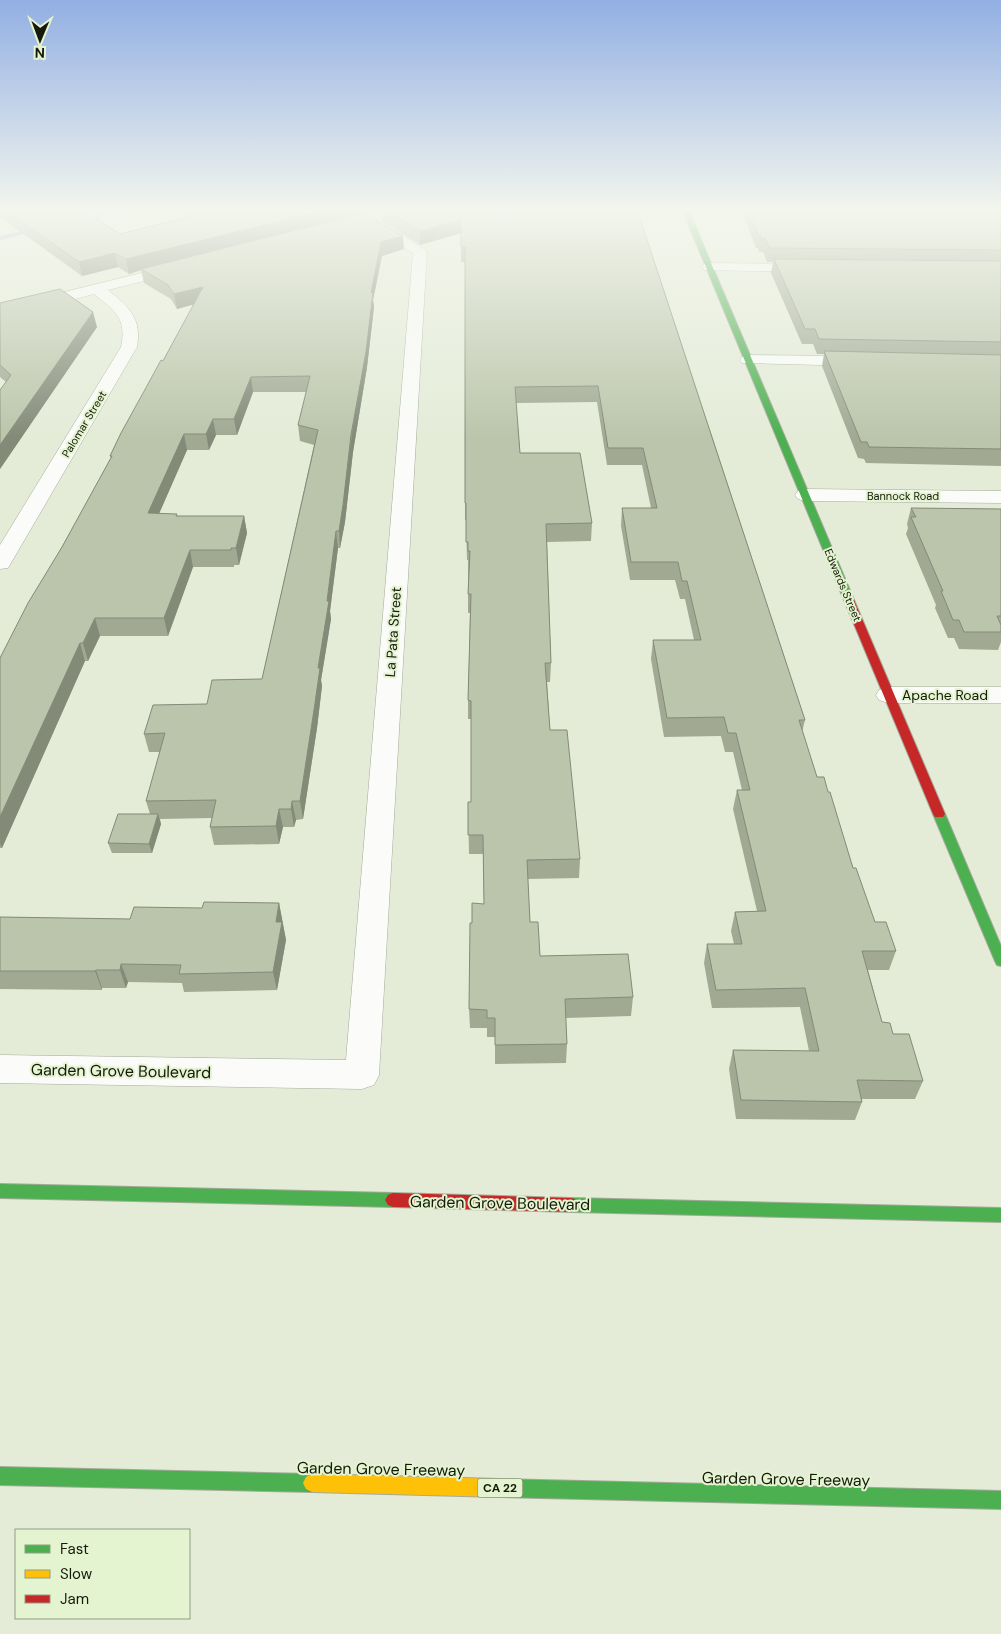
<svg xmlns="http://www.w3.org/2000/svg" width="1001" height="1634" font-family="'DM Sans',sans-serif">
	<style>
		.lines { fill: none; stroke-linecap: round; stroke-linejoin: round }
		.stream { fill: #b2a7dc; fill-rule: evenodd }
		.street-casing { stroke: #a4aa9a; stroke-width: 1 }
		.fast-casing { stroke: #a4aa9a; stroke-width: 2 }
		.slow-casing { stroke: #a4aa9a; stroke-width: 2 }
		.jam-casing { stroke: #a4aa9a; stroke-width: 2 }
		.street { fill: #fbfcf9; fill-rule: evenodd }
		.fast { fill: #4caf50; fill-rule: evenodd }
		.slow { fill: #ffc107; fill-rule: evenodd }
		.jam { fill: #c62828; fill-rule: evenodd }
		.wall { fill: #a1a993 }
		.shaded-wall { fill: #838a78 }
		.building { fill: #bbc5ab; stroke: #838a78 }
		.labels { text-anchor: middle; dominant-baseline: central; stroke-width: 4; stroke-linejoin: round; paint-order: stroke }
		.far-street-label { font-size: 11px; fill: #151a0d; stroke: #e5f4d0 }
		.shield { fill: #e5f4d0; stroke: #535b48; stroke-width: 1 }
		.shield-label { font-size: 12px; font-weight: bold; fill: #151a0d }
		.street-label { font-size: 14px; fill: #151a0d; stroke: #e5f4d0 }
		.near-street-label { font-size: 16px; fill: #151a0d; stroke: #e5f4d0 }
	</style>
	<rect width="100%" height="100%" fill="#e4ecd8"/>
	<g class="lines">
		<path class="stream" d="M120 209H131L80 222 77 220Z
			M37 227 39 230 0 240V236Z"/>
		<defs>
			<path id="street" d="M371 217 427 251 379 1075 374 1085 362 1089 0 1083V1055L346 1060 413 253 366 224 364 221 366 218Z
				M709 263 810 264 815 265 817 268 815 271 810 272 704 270 702 267 704 264Z
				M178 264 183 265 185 268 183 271 108 290C129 307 142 318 137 347L11 563 8 568 0 569V545L121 347C127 318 115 311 94 294L0 318V308Z
				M748 355 860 356 866 357 868 361 866 365 860 366 742 363 740 360 742 357Z
				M805 489 1001 491V503L805 501 798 499 795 495 798 491Z
				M888 687H1001V703H888L879 700 876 695 879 690Z"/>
			<path id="fast" d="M682 209H688L854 600 852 602 849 603 844 600Z
				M939 810 945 814 1001 946V966L997 965 995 961 933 814Z
				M0 1184 393 1193 398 1195 401 1200 398 1205 393 1207 0 1198Z
				M572 1198 1001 1208V1222L572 1212 567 1210 564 1205 567 1200Z
				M0 1467 312 1474 318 1477 321 1483 318 1489 312 1492 0 1485Z
				M500 1479 1001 1491V1509L500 1497 494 1494 491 1488 494 1482Z"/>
			<path id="slow" d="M312 1474 500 1479 506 1482 509 1488 506 1494 500 1497 312 1492 306 1489 303 1483 306 1477Z"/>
			<path id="jam" d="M849 597 854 600 945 814 943 817H935L933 814 844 600Z
				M393 1193 572 1198 577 1200 580 1205 577 1210 572 1212 393 1207 388 1205 385 1200 388 1195Z"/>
		</defs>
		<use href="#street" class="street-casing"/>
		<use href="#fast" class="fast-casing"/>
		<use href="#slow" class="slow-casing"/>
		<use href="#jam" class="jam-casing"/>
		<use href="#street" class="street"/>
		<use href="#fast" class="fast"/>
		<use href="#slow" class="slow"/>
		<use href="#jam" class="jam"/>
	</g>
	<path class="wall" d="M0 209H81L120 234 188 217 172 209H637L805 720 802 732 817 777 875 922 896 951 889 970H868L882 1022 893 1034 923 1081 915 1099H862V1102L855 1120 736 1119 729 1069 733 1050 809 1051 800 1007 712 1008 704 963 707 944H734L731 931 735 912 757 911 733 809 737 790H742L733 752H725L721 736 664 737 651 659 653 640H694L685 599H680L675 580H630L621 526 622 508H651L642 465H607L597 402 516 403 520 453 592 523 591 541 547 542 551 663 550 682H547L550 730 580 859 579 878 528 879 530 922 540 956 633 997 631 1016 566 1018 567 1044 566 1063 495 1064V1037H487V1028H470L469 1009 472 923 484 904 483 854H469L468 802H471V719H468V700L470 613H468V560H467L466 520H465V262H461V233L420 245 383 222 382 210 365 214 404 249 382 256 373 300 374 307 367 367 353 452 345 522 340 548H338L330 611 331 619 321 680 322 686 317 728 303 819 296 820 294 827H283L279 844 214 845 210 827 212 818 160 819 161 824 152 853H112L108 843 150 814 146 801 160 752H149L144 734 262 679 314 445 300 441 298 425 306 392H253L237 435H216L209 450H187L159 513 178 516H244L247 533 239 565H234V567H193L168 636H100L88 661H85L2 848H0V658L62 547 111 458 110 456 194 304 177 309 171 299 144 283 141 270 129 274 118 267 82 276 0 217Z
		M741 209H1001V466L866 463 864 459 858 458 822 366 824 354H817L813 344H802L771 273 773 262H767L763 252H759L758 248H756Z
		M0 303 97 327 0 469V390L6 382 0 377Z
		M911 508 1001 509V642L998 650 959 649 954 638H948L935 608 936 605 906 534 908 528 907 524Z
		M279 903 286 940 277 990 184 992 182 983 128 982 126 988H102V990L0 989V917L130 919 202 908Z"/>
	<path class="shaded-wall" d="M330 209H382V210L143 270 141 269V270L129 274 126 259Z
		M461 220V233L420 245V231Z
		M403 236 404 249 382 256 373 300 374 307 367 367 353 452 345 522 340 548 339 531 371 293 381 242Z
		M115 253 118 267 82 276 79 262Z
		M203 287 206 301 177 309 174 294Z
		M93 312 97 327 0 469V445Z
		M251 377 253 392 237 435 234 419Z
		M213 419 216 435 209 450 206 434Z
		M184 434 187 450 152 530 148 513Z
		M244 516 247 533 239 565 236 548Z
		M336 531 338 548 330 611 331 619 321 680 322 686 317 728 303 819 300 801 327 601Z
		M190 550 193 567 168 636 164 618Z
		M95 618 100 636 88 661 83 643Z
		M80 643 85 661 2 848 0 844V817Z
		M292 801 296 820 294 827 291 809Z
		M279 809 283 827 279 844 276 826Z
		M158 814 161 824 152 853 149 844Z
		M279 903 286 940 277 990 273 972 276 922Z
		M121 964 128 982 126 988 120 970Z
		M96 970 102 988V990L95 971Z"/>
	<path class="building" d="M4 209H81L120 234 204 213 196 209H330L126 259 115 253 79 262Z
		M384 209H637L805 720H799L817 777H824L828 792H830L853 868H856L875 922H886L896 951H862L882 1022 890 1023 893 1034H909L923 1081 857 1080 862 1102 741 1100 733 1050 819 1051 805 988 716 990 707 944H742L735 912 766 911 737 790H750L736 733H728L724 717 667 718 653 640H701L687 581H682L678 562H631L622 508H657L643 448H608L598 386 515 387 520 453H580L592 523 546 524 551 663H545L550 730H567L580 859 527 860 530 922H538L540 956 628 954 633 997 565 999 567 1044 495 1045V1018H487V1010L469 1009 470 923H472V903L484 904 483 835H468V802H471V701L468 700 471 594H468L470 551H468V542H466V503H465V247H461V220L420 231Z
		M747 209H1001V250L769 248 765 238H761L760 235 758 234Z
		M364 213 403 236 381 242 371 293 373 292 366 352 351 435 343 505 339 531H336L327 601H329L318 668H320L314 710 300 801H292L291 809H279L276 826 210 827 216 800 146 801 165 733 144 734 153 705 207 704 212 680 262 679 318 430 298 425 310 376 251 377 234 419H213L206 434H184L148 513 177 514 176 516H244L236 548H231V550H190L164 618H95L83 643H80L0 817V658L28 603 62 547 112 456H110L121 433 148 384 161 360 163 361 203 287 174 294 168 285 141 269Z
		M774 259 1001 261V342L819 339 815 329H805Z
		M60 289 93 312 0 445V390L11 375 0 365V303Z
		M824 351 1001 355V449L869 447 867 442H861Z
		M911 508 1001 509V616H997L1001 625V632H964L959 620H953L941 591H943L911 517H916Z
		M118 814H158L149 844 108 843Z
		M204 902 279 903 276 922H282L273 972 179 974 181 965 121 964 120 970H96L95 971H0V917L130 919 134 907 202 908Z"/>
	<linearGradient id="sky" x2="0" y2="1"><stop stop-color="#92afe3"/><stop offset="0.48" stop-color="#f3f6ed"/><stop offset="1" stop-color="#f3f6ed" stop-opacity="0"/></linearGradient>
	<rect width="1001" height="438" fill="url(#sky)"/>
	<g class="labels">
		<g class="far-street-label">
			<text transform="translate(84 424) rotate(-59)">Palomar Street</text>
			<text x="903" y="496">Bannock Road</text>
			<text transform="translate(843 585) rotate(67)">Edwards Street</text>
		</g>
		<rect class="shield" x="477.5" y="1478.5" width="45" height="19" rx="4"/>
		<g class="shield-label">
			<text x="500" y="1488">CA 22</text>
		</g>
		<g class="street-label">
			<text transform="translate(393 632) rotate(-86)">La Pata Street</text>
			<text x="945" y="695">Apache Road</text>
		</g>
		<g class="near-street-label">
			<text transform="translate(121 1071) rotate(1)">Garden Grove Boulevard</text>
			<text transform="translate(500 1203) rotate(1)">Garden Grove Boulevard</text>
			<text transform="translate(381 1469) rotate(1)">Garden Grove Freeway</text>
			<text transform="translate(786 1479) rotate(1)">Garden Grove Freeway</text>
		</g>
	</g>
	<rect x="15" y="1529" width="175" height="90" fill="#e5f4d0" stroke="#929d82"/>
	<rect x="25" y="1545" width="25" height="8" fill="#4caf50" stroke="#929d82"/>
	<text x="60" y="1554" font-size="15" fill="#151a0d">Fast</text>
	<rect x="25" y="1570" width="25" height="8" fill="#ffc107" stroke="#929d82"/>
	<text x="60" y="1579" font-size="15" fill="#151a0d">Slow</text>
	<rect x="25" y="1595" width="25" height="8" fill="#c62828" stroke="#929d82"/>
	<text x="60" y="1604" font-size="15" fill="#151a0d">Jam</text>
	<g transform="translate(40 40) rotate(181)" stroke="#e5f4d0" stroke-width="4" paint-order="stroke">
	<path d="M0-4L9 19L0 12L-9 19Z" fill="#151a0d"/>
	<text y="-8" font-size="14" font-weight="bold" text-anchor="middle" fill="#151a0d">N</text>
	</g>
</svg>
